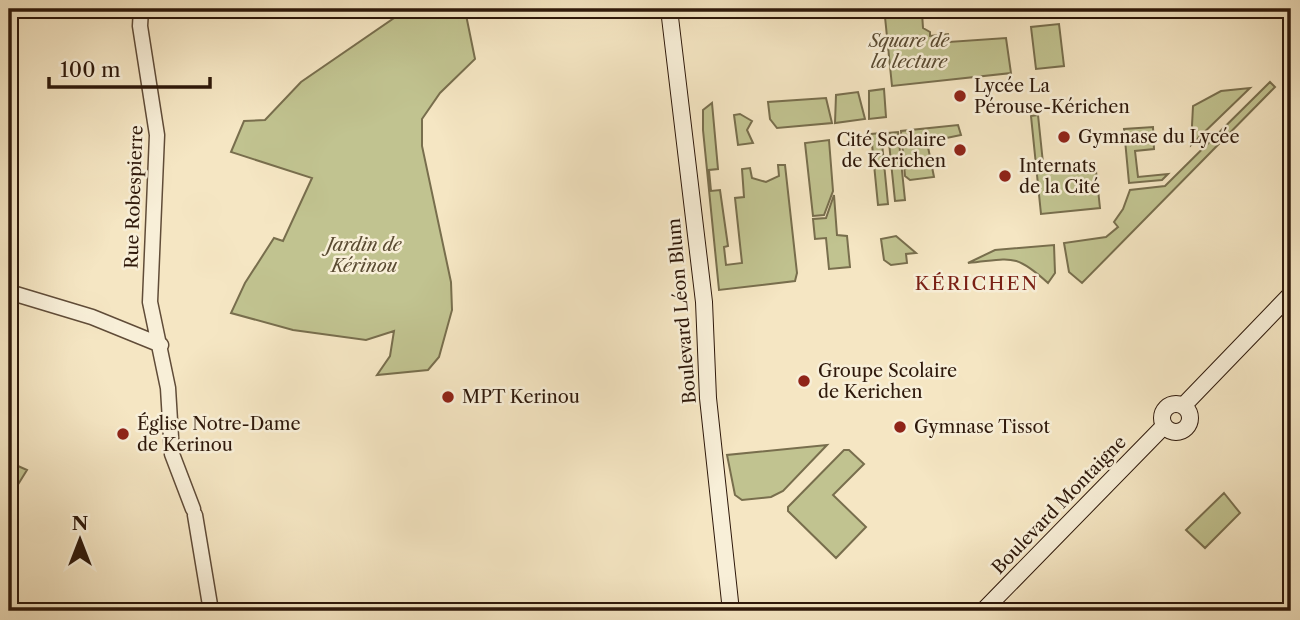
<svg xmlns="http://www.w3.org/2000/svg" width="1300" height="620" font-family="'Libre Caslon Text',serif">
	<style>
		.green { fill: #c1c390; stroke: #786e4d; stroke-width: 2 }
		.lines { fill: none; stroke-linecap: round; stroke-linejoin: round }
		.tertiary-casing { stroke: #604c38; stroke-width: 17 }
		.secondary-casing { stroke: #2e180a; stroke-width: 18 }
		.tertiary { stroke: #f8efd8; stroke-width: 14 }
		.secondary { stroke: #f8efd8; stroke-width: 16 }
		.poi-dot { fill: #8f2418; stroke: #f8efd8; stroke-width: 2.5 }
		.labels { text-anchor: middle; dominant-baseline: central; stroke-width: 5; stroke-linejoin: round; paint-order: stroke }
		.park-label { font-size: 18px; font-style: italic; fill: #5a4b32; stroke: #f8efd8 }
		.poi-label { font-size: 18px; fill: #2e180a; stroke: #f8efd8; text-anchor: start }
		.street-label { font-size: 18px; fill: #2e180a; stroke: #f8efd8 }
		.neighbourhood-label { font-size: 19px; letter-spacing: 2px; fill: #7a1f14; stroke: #f8efd8 }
	</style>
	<rect width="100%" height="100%" fill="#f5e6c3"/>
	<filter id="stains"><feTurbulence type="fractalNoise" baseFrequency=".00286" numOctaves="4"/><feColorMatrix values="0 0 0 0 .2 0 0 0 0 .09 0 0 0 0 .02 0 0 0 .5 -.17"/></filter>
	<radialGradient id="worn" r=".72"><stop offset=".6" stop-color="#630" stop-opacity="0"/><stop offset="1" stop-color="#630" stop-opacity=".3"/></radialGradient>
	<path class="green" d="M399 9H468L465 10 475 59 440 93 422 119V146L451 282 452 310 439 357 428 370 377 375 390 356 394 331 366 340 293 330 231 313 245 283 274 238 283 241 312 178 231 152 244 121 265 120 301 82 394 18Z
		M922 13 923 28 930 32V36L948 34 949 42 1006 38 1011 73 892 86 885 17Z
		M1059 24 1064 66 1036 69 1031 27Z
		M1270 82 1275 87 1082 283 1069 272 1064 243 1106 237 1118 227 1114 222 1123 209 1130 190 1165 186Z
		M1250 88 1191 145 1193 106 1221 91Z
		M884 89 886 117 869 119V91Z
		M858 92 865 119 835 123 836 95Z
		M826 98 832 123 777 128 770 119 768 102Z
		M712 103 718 169 709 170 711 191 720 190 728 246 724 247 726 265 742 263 735 198 744 197 742 169 750 168 752 178 766 182 779 176 778 165H785L797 273 795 281 719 290 703 130V110Z
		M740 114 752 121 747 130 753 143 738 145 734 115Z
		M1038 115 1043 163 1095 162 1100 208 1041 214 1031 116Z
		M958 125 961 135 927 142 934 177 910 180 905 176 901 131Z
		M1153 127 1154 149 1135 151 1138 177 1168 174 1162 180 1129 183 1124 129Z
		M898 132 905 200 895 201 888 133Z
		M881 133 888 204 878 205 871 134Z
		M829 140 833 191 824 215 813 216 805 143Z
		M834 195 837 235 847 236 850 267 829 269 826 238 815 239 813 219 826 218Z
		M896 236 916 253 906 254 907 263 891 265 884 260 881 239Z
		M1054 245 1055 273 1048 283C1014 252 1011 259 968 263L995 250Z
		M827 445 783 491 771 497 742 500 735 495 727 455Z
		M844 450H849L864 464 833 495 866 527 836 558 788 511V507Z
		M9 462 27 470 9 499Z
		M1224 493 1240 513 1205 548 1186 530Z"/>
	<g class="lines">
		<defs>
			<path id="tertiary" d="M141 9 140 26 157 135 150 302 168 388 172 454 193 509
				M9 292 92 317 161 345
				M195 515 211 611"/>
			<path id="secondary" d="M669 9 704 302 708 398 731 611
				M1162 418a14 14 0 1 1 28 0a14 14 0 1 1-28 0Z
				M1183 406 1291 294
				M983 611 1164 426"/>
		</defs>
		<use href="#tertiary" class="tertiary-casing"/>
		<use href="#secondary" class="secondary-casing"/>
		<use href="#tertiary" class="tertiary"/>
		<use href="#secondary" class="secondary"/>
	</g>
	<g class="poi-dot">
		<circle cx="960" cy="96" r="7"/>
		<circle cx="1064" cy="137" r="7"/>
		<circle cx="960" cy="150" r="7"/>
		<circle cx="1005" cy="176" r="7"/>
		<circle cx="804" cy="381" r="7"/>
		<circle cx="448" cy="397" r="7"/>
		<circle cx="900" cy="427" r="7"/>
		<circle cx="123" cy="434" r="7"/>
	</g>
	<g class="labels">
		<g class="park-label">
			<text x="909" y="41">Square de<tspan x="909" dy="21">la lecture</tspan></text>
			<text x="364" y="245">Jardin de<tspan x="364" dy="21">Kérinou</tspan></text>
		</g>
		<g class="poi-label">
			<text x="974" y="86">Lycée La<tspan x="974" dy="21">Pérouse-Kérichen</tspan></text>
			<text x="1078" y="137">Gymnase du Lycée</text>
			<text x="946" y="140" text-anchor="end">Cité Scolaire<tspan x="946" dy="21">de Kerichen</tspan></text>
			<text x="1019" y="166">Internats<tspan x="1019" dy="21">de la Cité</tspan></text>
			<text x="818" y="371">Groupe Scolaire<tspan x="818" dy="21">de Kerichen</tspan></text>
			<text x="462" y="397">MPT Kerinou</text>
			<text x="137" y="424">Église Notre-Dame<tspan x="137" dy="21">de Kerinou</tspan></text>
			<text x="914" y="427">Gymnase Tissot</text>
		</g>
		<g class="street-label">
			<text transform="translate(134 197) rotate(-88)">Rue Robespierre</text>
			<text transform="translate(682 311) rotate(-95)">Boulevard Léon Blum</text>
			<text transform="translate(1059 505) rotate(-46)">Boulevard Montaigne</text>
		</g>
		<g class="neighbourhood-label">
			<text x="977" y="283">KÉRICHEN</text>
		</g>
	</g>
	<rect width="1300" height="620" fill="none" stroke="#f5e6c3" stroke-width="35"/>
	<rect x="10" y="10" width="1279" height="599" fill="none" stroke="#2e180a" stroke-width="3.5"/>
	<rect x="18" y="18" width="1265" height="585" fill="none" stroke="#2e180a" stroke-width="2"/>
	<g transform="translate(80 540)" stroke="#f8efd8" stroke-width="5" paint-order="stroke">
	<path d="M0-5L12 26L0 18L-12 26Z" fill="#2e180a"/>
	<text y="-10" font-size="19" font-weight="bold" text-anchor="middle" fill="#2e180a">N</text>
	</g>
	<path d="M49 77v10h161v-10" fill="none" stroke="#2e180a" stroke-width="3.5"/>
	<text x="60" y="77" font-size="21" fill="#2e180a" stroke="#f8efd8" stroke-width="5" paint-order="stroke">100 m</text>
	<rect width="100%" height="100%" filter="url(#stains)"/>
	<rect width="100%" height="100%" fill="url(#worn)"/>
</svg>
